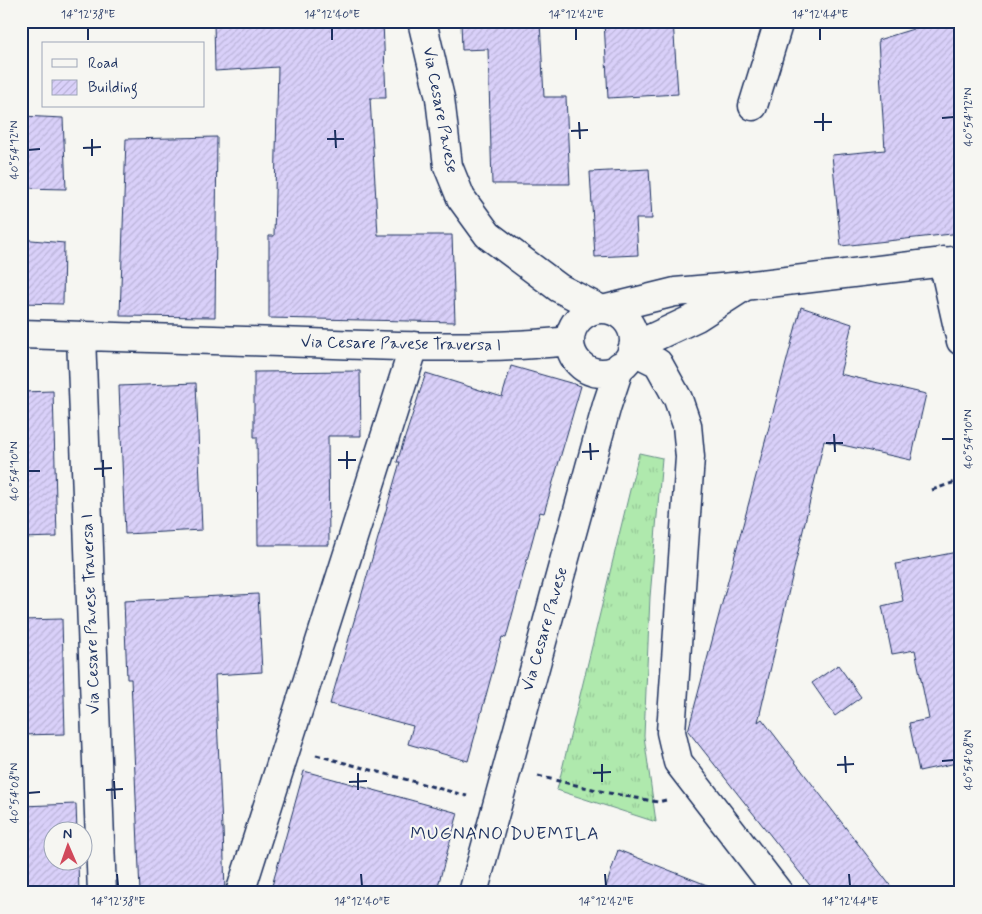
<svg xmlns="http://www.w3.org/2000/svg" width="982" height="914" font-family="Mynerve,sans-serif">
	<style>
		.grass { fill: url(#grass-tufts); stroke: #658c86 }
		.building { fill: url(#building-hatch); stroke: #1b2f5e }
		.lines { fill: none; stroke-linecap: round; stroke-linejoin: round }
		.minor-casing { stroke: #1b2f5e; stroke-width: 31 }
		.path { stroke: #1b2f5e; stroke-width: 3; stroke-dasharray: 5 4; stroke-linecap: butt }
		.minor { stroke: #f6f6f2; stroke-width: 28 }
		.ticks { fill: none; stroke: #1b2f5e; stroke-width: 2 }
		.labels { text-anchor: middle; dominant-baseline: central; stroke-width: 4.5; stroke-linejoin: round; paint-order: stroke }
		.street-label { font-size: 16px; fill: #1b2f5e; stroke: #f6f6f2 }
		.neighbourhood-label { font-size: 18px; letter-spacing: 1px; fill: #1b2f5e; stroke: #f6f6f2 }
		.neatline { fill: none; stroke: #1b2f5e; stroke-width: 2 }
		.ticks-label { font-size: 12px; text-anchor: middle; fill: #1b2f5e }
	</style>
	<defs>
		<pattern id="grass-tufts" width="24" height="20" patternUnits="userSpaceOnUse" patternTransform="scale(1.25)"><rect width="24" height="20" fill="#afe9ad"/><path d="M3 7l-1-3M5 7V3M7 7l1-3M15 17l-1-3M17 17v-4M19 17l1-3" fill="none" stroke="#96c897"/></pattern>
		<pattern id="building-hatch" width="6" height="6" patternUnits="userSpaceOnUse" patternTransform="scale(1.25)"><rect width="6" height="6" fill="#d9d0f9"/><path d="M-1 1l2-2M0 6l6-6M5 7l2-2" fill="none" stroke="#bab3d8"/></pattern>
	</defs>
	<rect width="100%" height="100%" fill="#f6f6f2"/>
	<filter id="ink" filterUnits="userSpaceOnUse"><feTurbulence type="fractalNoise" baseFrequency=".02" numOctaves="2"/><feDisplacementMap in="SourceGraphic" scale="10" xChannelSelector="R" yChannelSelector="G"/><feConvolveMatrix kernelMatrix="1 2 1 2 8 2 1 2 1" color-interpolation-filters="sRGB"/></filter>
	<g filter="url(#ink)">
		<path class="grass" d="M639 453 662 458 650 597 644 736 656 822 557 790Z"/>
		<path class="building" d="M214 21H383L386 98H370L378 235H452L455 322 269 318V236H274L278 67 215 71Z
			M461 21H540L544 97H566L570 184H492L488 49 462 50Z
			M604 21H673L678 94 608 98Z
			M912 21H961V233L841 246 832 155 885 150 878 40 913 29Z
			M21 116 63 118 66 189 21 188Z
			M217 137 215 317 120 316 126 139Z
			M649 169 652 219H636L638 255 595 257 590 172Z
			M21 239 64 243 63 304 21 303Z
			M801 307 852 324 840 374 926 394 911 460 824 441 758 722 762 719 896 893H816L688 731Z
			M511 366 581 386 544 513 540 512 506 638 502 637 468 761 408 744 413 726 330 704 400 462H397L426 373 502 397Z
			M360 371 361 436H328L329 545H258L257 437H254V372Z
			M196 383 202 530 125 534 119 386Z
			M53 391 57 537 21 538V392Z
			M957 552 961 573V762L919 771 909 723 929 719 915 650 892 654 882 606 903 601 896 564Z
			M258 594 262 672 215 675 222 828H223L225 893H140L131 679H127L124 601Z
			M62 619 65 734 21 735V620Z
			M838 665 861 697 835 716 812 683Z
			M304 771 458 813 436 893H270Z
			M76 804 77 832H52V862H78L79 893H21V806Z
			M618 850 722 891 721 893H604Z"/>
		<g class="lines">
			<defs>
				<path id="minor" d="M422 21 440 98 448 166 461 198 488 235 559 288 600 309
					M753 106 779 21
					M943 261 961 341
					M606 309 675 292 744 286 961 260
					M570 341a32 32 0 1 1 64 0a32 32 0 1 1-64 0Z
					M21 334C117 337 213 340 309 343 396 346 483 350 570 341
					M81 336 102 893
					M633 347 697 317 742 288
					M632 350 658 363 678 399 687 425 690 457 671 732 678 762 779 893
					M240 893 414 346
					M473 893 607 405 620 366"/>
			</defs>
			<use href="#minor" class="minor-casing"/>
			<path class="path" d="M932 490 961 480
				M316 755 467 796
				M538 776 609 793 658 802 666 800"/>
			<use href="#minor" class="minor"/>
		</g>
	</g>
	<path class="ticks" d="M88 28V40M332 28V40M576 28V40M820 28V40M823 113V131M942 118 954 117M579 122 580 139M814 122H832M335 130 336 148M571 131 588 130M92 139V156M327 139H344M83 148 101 147M28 150 40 149M834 434 835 452M942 439H954M590 443 591 460M826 443H843M347 451V469M582 452 599 451M103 460V477M338 460H356M94 469 112 468M28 471H40M845 756 846 773M942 761 954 760M602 764V782M837 765 854 764M358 773V790M593 773 611 772M114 781 115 799M349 782 367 781M106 790 123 789M28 793 40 792M117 874 118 886M361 874 362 886M605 874 606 886M849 874 850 886"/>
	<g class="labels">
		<g class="street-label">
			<text transform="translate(440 110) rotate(79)">Via Cesare Pavese</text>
			<text transform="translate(401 344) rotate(1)">Via Cesare Pavese Traversa I</text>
			<text transform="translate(91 614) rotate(-92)">Via Cesare Pavese Traversa I</text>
			<text transform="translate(545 629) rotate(-74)">Via Cesare Pavese</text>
		</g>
		<g class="neighbourhood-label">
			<text x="505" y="834">MUGNANO DUEMILA</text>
		</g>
	</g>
	<rect width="982" height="914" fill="none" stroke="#f6f6f2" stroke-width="55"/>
	<rect x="42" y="42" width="162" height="65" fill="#f6f6f2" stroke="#9ea6b7"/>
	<rect x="52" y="59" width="25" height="8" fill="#f6f6f2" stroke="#9ea6b7"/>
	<text x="88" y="68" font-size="15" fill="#1b2f5e">Road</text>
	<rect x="52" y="80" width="25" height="15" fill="url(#building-hatch)" stroke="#9ea6b7"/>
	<text x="88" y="92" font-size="15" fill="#1b2f5e">Building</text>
	<g transform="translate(68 846) rotate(358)"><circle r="24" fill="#f6f6f2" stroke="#9ea6b7"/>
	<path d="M0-4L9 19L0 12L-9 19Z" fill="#d1495b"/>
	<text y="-8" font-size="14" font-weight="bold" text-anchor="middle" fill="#1b2f5e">N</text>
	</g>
	<rect x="28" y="28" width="926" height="858" class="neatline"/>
	<g class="ticks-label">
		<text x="88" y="18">14°12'38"E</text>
		<text x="332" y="18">14°12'40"E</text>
		<text x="576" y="18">14°12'42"E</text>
		<text x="820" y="18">14°12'44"E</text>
		<text transform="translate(968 117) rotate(-90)" y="4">40°54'12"N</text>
		<text transform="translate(14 150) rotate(-90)" y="4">40°54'12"N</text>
		<text transform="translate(968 439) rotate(-90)" y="4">40°54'10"N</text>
		<text transform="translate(14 471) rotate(-90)" y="4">40°54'10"N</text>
		<text transform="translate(968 760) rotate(-90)" y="4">40°54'08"N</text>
		<text transform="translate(14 793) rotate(-90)" y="4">40°54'08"N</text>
		<text x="118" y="905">14°12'38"E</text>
		<text x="362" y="905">14°12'40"E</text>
		<text x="606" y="905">14°12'42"E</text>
		<text x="850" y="905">14°12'44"E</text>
	</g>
</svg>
